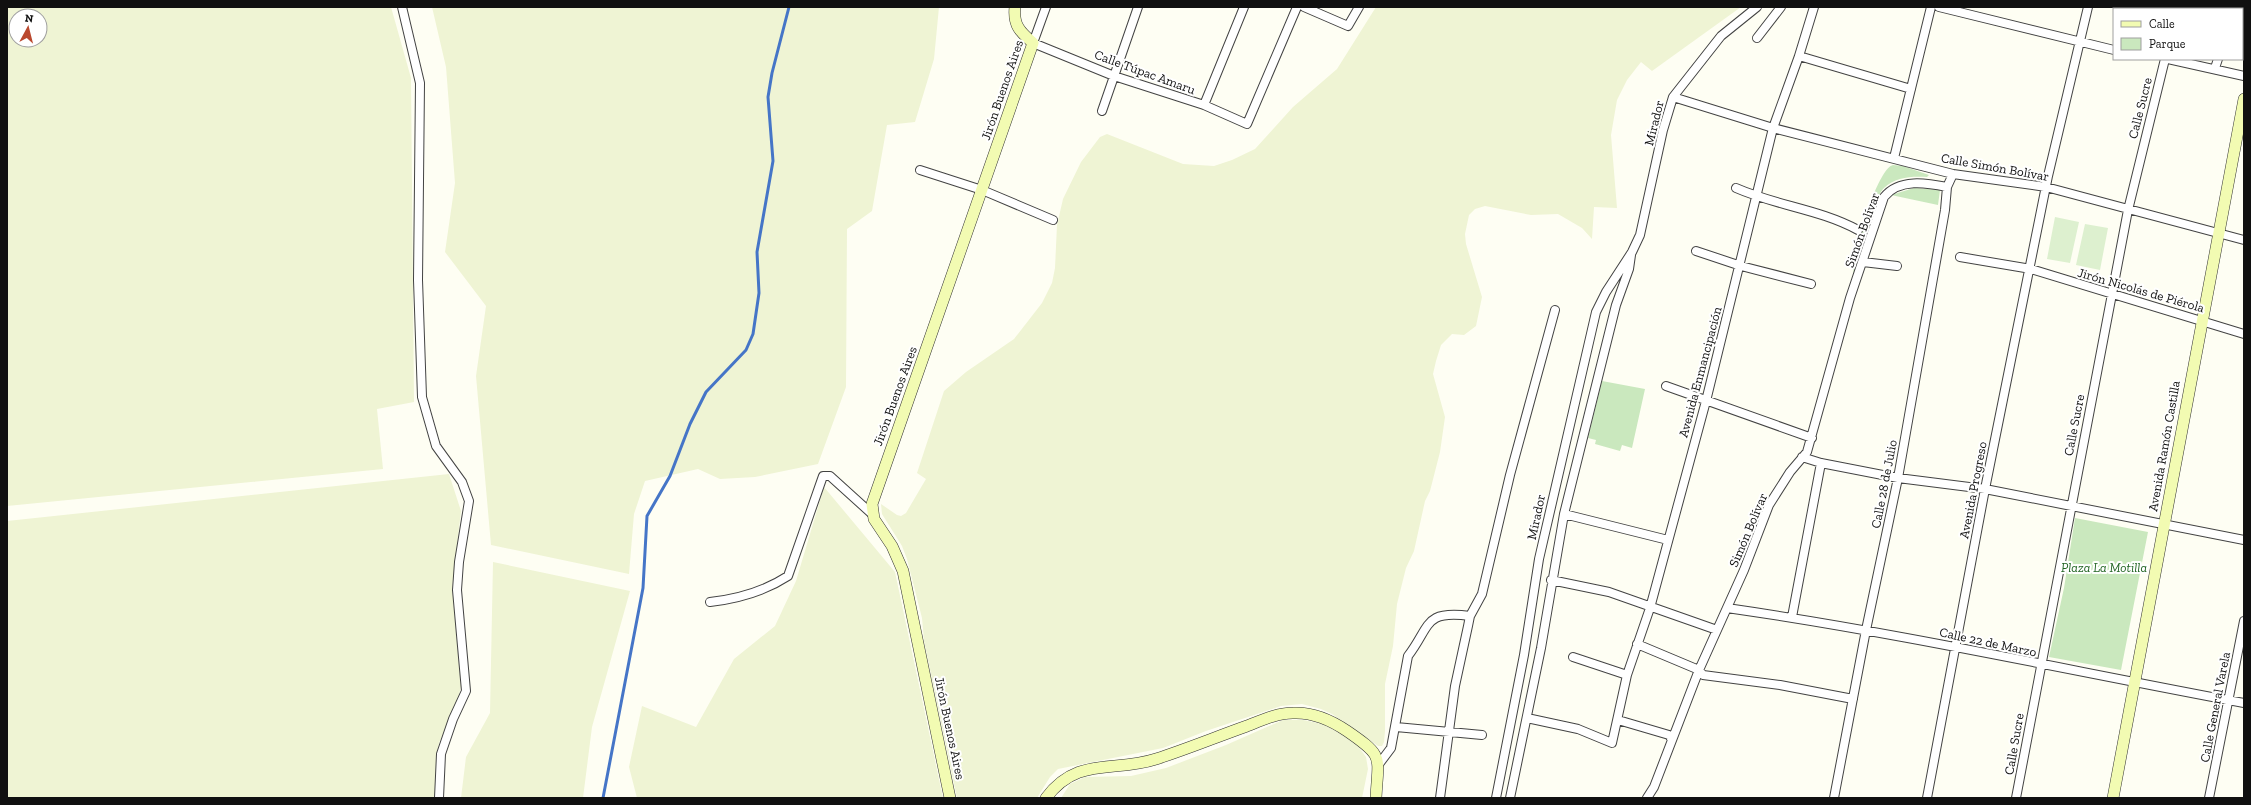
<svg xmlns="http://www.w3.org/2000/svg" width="2251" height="805" font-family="'Zilla Slab',serif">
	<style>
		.farmland { fill: #eff4d4; fill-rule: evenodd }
		.green { fill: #cae8be }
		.pitch { fill: #ddf0cf }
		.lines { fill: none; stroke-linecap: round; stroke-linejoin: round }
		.stream { stroke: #4575c7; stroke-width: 3 }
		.street-casing { stroke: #434343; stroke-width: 10 }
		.secondary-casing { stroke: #323232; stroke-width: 12 }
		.street { stroke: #fff; stroke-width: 8 }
		.secondary { stroke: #f2fbb2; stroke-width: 11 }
		.labels { text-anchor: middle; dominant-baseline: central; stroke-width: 4; stroke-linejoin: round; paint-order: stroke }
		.street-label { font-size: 13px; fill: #101010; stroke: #fff }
		.park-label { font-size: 13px; font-style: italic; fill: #226524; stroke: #fff }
	</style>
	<rect width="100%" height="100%" fill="#fefef3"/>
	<path class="farmland" d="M7 7H391L411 78 414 402 377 409 383 469 7 506ZM16 16H40V40H16Z
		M432 7H939L934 59 915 122 887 125 872 211 847 229 846 387 818 464 755 477 720 479 698 469 645 481 634 514 629 574 491 545 476 376 486 306 445 252 455 183 446 67Z
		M1376 7H1741L1652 71 1641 62 1627 80 1617 100 1611 135 1617 208 1594 207 1592 239 1582 228 1558 214 1531 215 1485 206 1475 209 1469 215 1465 234 1466 244 1482 297 1476 326 1464 335 1452 334 1441 345 1436 361 1433 374 1445 417 1440 452 1430 491 1425 501 1414 551 1406 568 1397 604 1393 646 1385 684V731L1384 742 1382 746H1378L1332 714 1321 709 1302 704 1281 706 1206 731 1163 748 1058 769 1050 777 1037 798H957L924 641 922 618 907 559 902 546 882 514 881 504 897 515 901 516 906 513 926 479 917 473 944 391 966 372 1014 339 1042 303 1052 283 1055 268 1057 225 1063 199 1081 162 1100 137 1107 134 1183 164 1214 166 1232 160 1255 149 1293 107 1337 69Z
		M449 474 461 511 452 588 461 686 458 700 439 743 436 760 435 798H7V521Z
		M824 487 895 572 943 798H637L629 767 642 706 696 727 734 659 775 626 796 581Z
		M493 562 630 591 592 727 583 798H461L466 757 490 713Z
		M1283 720H1303L1323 724 1348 738 1358 746 1366 757 1368 769 1362 798H1061L1070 784 1085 777 1131 776 1166 768 1226 745Z"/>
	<path class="green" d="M1893 165 1903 166 1929 175 1927 177C1912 176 1895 177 1884 188 1874 197 1858 259 1854 275 1849 262 1877 168 1893 165Z
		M1914 188 1940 190 1938 205 1891 195Z
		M1602 381 1645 389 1632 448 1622 445 1620 451 1595 444 1596 440 1588 438Z
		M2075 518 2148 532 2121 670 2049 657 2064 588Z"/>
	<path class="pitch" d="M2055 217 2079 222 2070 263 2047 259Z
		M2085 224 2108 228 2100 270 2076 265Z"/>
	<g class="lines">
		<path class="stream" d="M603 798 643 588 647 516 670 476 690 424 706 392 746 350 753 334 759 293 757 252 773 161 768 97 772 73 789 7"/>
		<defs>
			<path id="street" d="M402 7 420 83 418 280 422 397 436 446 462 482 469 501 459 562 457 590 466 691 453 719 441 754 439 798
				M1046 7 1033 43 1114 76 1204 105 1247 124 1297 7
				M1304 7 1348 26 1359 7
				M1939 7 2114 50
				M2144 9 2145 7
				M2229 9V7
				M1757 38 1781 7
				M1799 56 1911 89
				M2168 59 2244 76
				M2215 68 2218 59
				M1673 97 1773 128 1953 174 2046 187 2244 240
				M1204 105 1244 7
				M1102 111 1138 7
				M1894 158 1931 7
				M920 170 982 190 1053 220
				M1736 188C1777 206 1819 209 1858 230
				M1696 251 1741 266 1811 284
				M1960 257 2031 269 2244 334
				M1863 262 1897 266
				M1666 386 1812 438
				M1802 457 1821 463 1898 478 1985 489 2244 540
				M1564 514 1668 540
				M1551 580 1609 592 1717 630
				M710 602C737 599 765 591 788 576L823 476H830L872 514
				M1727 608C1900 633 2072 671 2244 703
				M1792 617 1821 463
				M1637 644 1699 670 1703 675 1780 685 1853 699
				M1573 657 1627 675
				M1527 718 1578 729 1612 743 1627 675 1650 608 1706 401 1773 128 1799 56 1814 7
				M1618 720 1669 735 1672 740
				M1396 727 1482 735
				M1379 764 1391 748 1408 656C1431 626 1423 610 1470 616
				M1440 798 1455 686 1468 626 1470 616 1482 594 1510 475 1555 310
				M1496 798 1524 655 1539 559 1596 312 1606 292 1632 252 1640 235 1663 130 1673 97 1721 36 1757 7
				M1510 798 1541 648 1564 514 1616 305 1629 269 1631 255
				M1647 798 1654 787 1699 670 1744 570 1769 505 1790 472 1807 452 1850 298 1884 197C1899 178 1927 183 1947 187
				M1834 798 1866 630 1898 478 1945 210 1947 187 1953 174
				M1927 798 1985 489 2048 176 2088 7
				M2016 798 2128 210 2165 59
				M2209 798 2244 621"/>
			<path id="secondary" d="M950 798 903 571 892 546 874 519 872 504 1033 43C1020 32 1013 25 1015 7
				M1046 798C1077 756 1113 773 1156 759 1187 749 1216 737 1247 726 1262 720 1277 713 1293 713 1313 712 1331 720 1347 731 1385 757 1378 756 1376 798
				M2113 798 2244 99"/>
		</defs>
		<use href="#street" class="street-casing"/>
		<use href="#secondary" class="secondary-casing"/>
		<use href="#street" class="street"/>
		<use href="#secondary" class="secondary"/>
	</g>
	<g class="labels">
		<g class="street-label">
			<text transform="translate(1145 72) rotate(20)">Calle Túpac Amaru</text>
			<text transform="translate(1002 90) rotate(-71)">Jirón Buenos Aires</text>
			<text transform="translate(2140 108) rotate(-76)">Calle Sucre</text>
			<text transform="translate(1654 123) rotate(-76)">Mirador</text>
			<text transform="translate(1995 167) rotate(10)">Calle Simón Bolívar</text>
			<text transform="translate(1862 230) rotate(-70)">Simón Bolívar</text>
			<text transform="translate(2141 290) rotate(16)">Jirón Nicolás de Piérola</text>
			<text transform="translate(1700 372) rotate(-75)">Avenida Enmancipación</text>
			<text transform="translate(895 396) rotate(-70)">Jirón Buenos Aires</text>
			<text transform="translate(2074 425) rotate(-79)">Calle Sucre</text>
			<text transform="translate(2164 446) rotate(-80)">Avenida Ramón Castilla</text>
			<text transform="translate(1884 484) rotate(-79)">Calle 28 de Julio</text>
			<text transform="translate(1973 490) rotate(-79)">Avenida Progreso</text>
			<text transform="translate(1536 517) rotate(-78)">Mirador</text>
			<text transform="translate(1748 530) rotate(-67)">Simón Bolívar</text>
			<text transform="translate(1988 642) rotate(12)">Calle 22 de Marzo</text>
			<text transform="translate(2215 707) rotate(-79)">Calle General Varela</text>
			<text transform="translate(950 728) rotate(78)">Jirón Buenos Aires</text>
			<text transform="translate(2014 744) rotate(-80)">Calle Sucre</text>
		</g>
		<g class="park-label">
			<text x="2104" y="567">Plaza La Motilla</text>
		</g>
	</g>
	<rect width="2251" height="805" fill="none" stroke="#101010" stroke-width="16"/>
	<rect x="2113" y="8" width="130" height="52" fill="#ffffff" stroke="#9f9f9f"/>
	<rect x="2121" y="21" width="20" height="6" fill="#f2fbb2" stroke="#9f9f9f"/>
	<text x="2149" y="28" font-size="12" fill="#101010">Calle</text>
	<rect x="2121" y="38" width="20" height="12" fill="#cae8be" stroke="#9f9f9f"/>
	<text x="2149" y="48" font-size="12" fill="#101010">Parque</text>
	<g transform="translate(28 28) rotate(7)"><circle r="19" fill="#ffffff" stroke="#9f9f9f"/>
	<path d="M0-3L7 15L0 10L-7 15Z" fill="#ba482e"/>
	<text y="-6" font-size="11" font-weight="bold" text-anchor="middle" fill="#101010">N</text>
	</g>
</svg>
